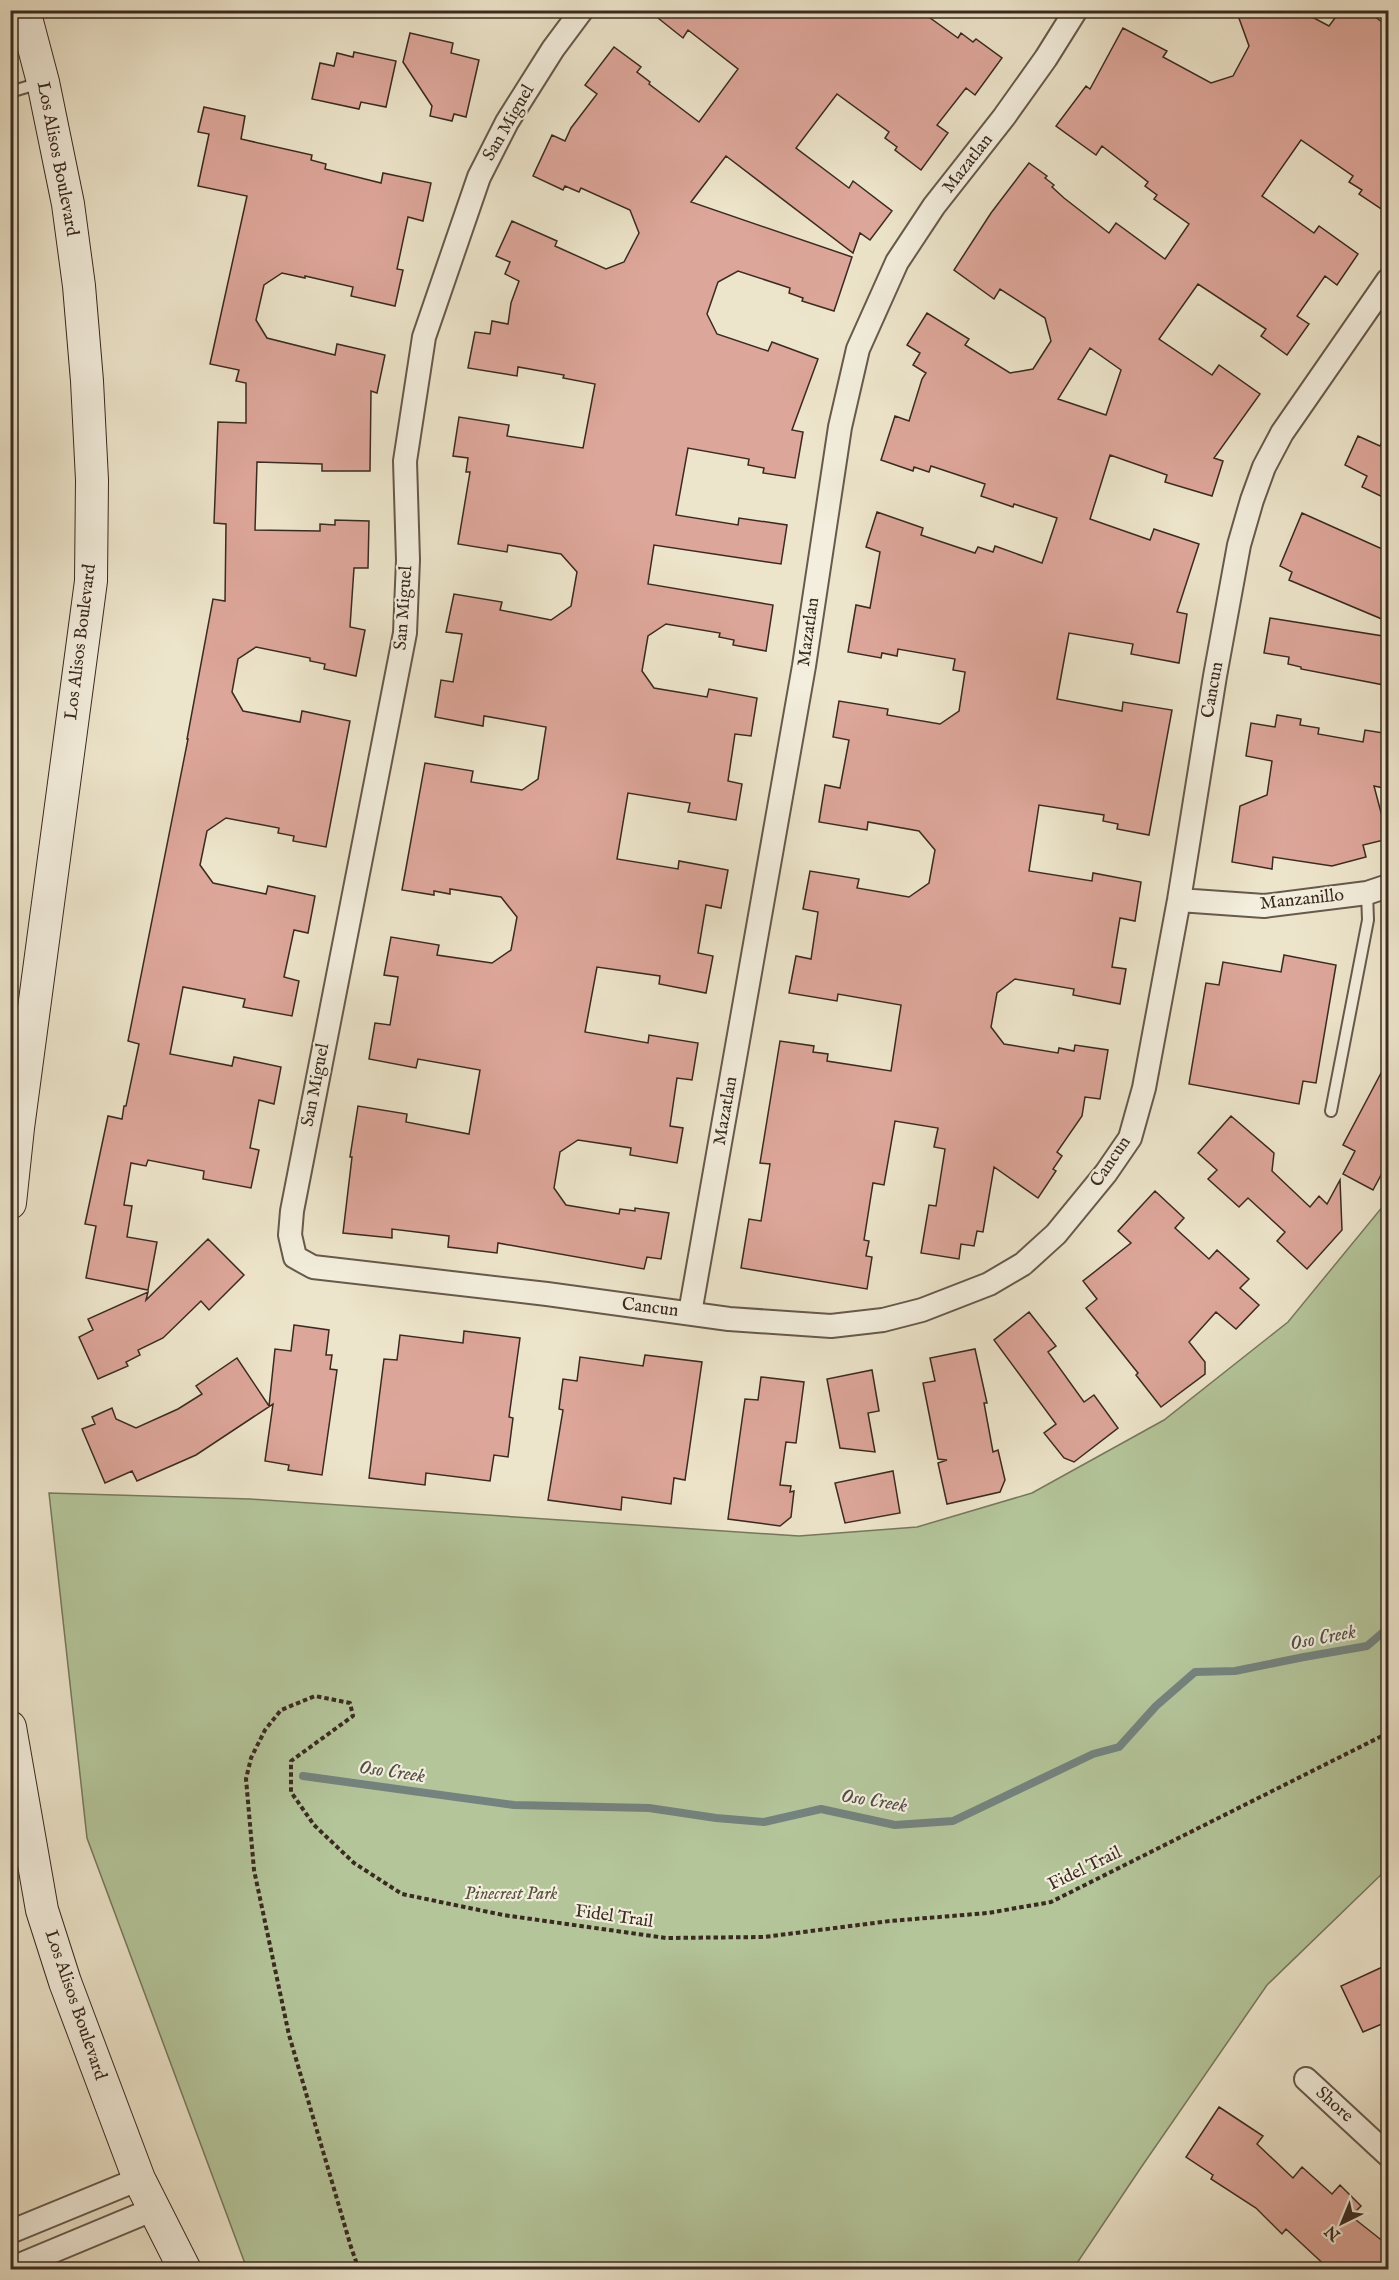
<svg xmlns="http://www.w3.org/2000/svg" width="1399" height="2280" font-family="'IM FELL English',serif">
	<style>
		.green { fill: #b4c59a; stroke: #77785e; stroke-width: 1.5 }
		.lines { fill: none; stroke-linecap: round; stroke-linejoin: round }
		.stream { stroke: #74837f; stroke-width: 8 }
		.building { fill: #dda69a; stroke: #3a2a21; stroke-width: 1.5; fill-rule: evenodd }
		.service-casing { stroke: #67594c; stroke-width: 14 }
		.minor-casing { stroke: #67594c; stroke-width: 26 }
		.secondary-casing { stroke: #3a2a21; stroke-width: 34 }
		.path { stroke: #3a2a21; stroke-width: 4; stroke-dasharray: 4.5 3; stroke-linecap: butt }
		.service { stroke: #f3eedd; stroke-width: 10 }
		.minor { stroke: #f3eedd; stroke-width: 22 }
		.secondary { stroke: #f3eedd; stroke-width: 32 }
		.labels { text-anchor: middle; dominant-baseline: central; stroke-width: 4.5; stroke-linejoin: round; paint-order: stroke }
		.street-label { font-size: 18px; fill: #3a2a21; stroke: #f3eedd }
		.park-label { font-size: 18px; font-style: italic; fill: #58513f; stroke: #f3eedd }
		.water-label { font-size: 20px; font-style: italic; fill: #524f48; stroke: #f3eedd }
	</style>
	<rect width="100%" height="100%" fill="#ede5cb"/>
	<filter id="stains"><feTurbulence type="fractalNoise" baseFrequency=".00333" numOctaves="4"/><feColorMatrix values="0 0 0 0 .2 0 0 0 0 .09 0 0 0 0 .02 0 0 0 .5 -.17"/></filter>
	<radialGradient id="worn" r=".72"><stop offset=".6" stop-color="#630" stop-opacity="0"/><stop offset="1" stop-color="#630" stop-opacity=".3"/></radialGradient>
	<path class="green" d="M1388 1200V1868L1267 1985 1140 2169 1073 2269H247L87 1838 49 1493 250 1499 799 1536 917 1527 1032 1493 1164 1420 1288 1322Z"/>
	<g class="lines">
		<path class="stream" d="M303 1776 514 1805 649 1808 716 1818 764 1822 821 1809 895 1825 953 1821 1093 1754 1119 1747 1156 1706 1195 1672 1235 1671 1304 1657 1367 1646 1388 1628"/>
	</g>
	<path class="building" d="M648 10H919L958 38 961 33 973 42 976 39 1002 58 975 95 966 88 937 125 948 133 921 170 895 150 897 147 885 138 889 132 837 94 796 148 849 188 853 181 892 211 870 240 860 233 853 253 726 156 691 202 852 257 834 311 802 301 803 298 789 293 790 288 738 271 718 282 707 314 717 334 768 351 772 342 818 359 792 430 803 432 795 478 763 473 764 468 748 465 749 459 688 448 676 515 738 525 739 518 787 525 781 564 654 545 648 584 773 605 766 651 733 645 734 640 719 637 720 633 666 624 648 636 642 671 654 688 707 697 709 689 757 698 751 736 735 734 728 781 742 784 736 820 688 812 690 803 628 793 617 859 678 869 679 861 728 870 721 908 706 905 698 953 713 956 706 993 659 984 660 976 597 967 585 1032 648 1043 649 1035 698 1043 692 1080 677 1078 670 1126 683 1128 677 1163 630 1155 631 1148 578 1140 560 1152 554 1188 566 1205 619 1214 620 1209 635 1211V1208L669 1213 661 1259 647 1257 644 1269 498 1243 497 1253 448 1247 449 1236 392 1229V1238L343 1233 352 1157H350L358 1106 407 1114 406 1122 469 1134 480 1070 418 1059 416 1068 369 1059 375 1023 390 1025 398 977 384 975 391 937 439 945 437 955 492 963 511 950 517 917 501 897 450 889V894L434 891V895L402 890 425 763 473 771 471 782 522 790 538 779 546 727 484 716 483 726 435 717 441 680 453 682 462 634 446 632 454 594 502 602 500 610 551 620 571 606 577 572 561 554 508 545 507 552 458 544 470 472H466L468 458 453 456 459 417 509 425 507 436 583 448 595 384 563 378 564 375 518 367 517 376 468 368 475 332 490 334 492 321 508 324 511 303 519 281 505 274 510 262 496 256 512 221 557 241 555 246 606 269 624 262 639 233 630 210 581 188 579 192 565 186 563 190 533 176 552 135 565 141 571 128 597 94 585 85 614 47 641 67 637 72 650 82 649 84 699 122 738 69 688 30 683 38Z
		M1236 10H1299L1329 26 1341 10H1367L1389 28V214L1359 194 1362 190 1349 182 1353 176 1301 140 1262 196 1314 233 1319 226 1358 254 1337 285 1325 276 1297 316 1309 324 1287 355 1261 336 1266 329 1198 284 1159 339 1212 375 1219 365 1260 394 1214 458 1223 461 1212 496 1165 482 1167 475 1110 455 1090 519 1150 540 1154 529 1199 544 1177 612 1187 614 1179 663 1131 654 1133 644 1069 633 1057 699 1122 711 1123 702 1172 710 1149 835 1117 829 1118 824 1103 821 1104 815 1039 805 1029 871 1092 881 1093 873 1141 882 1135 921 1120 918 1112 967 1126 969 1120 1004 1073 995 1074 989 1015 979 997 993 991 1027 1004 1044 1058 1053 1059 1048 1074 1051 1075 1045 1108 1050 1100 1099 1085 1097 1082 1116 1057 1152 1062 1156 1053 1169 1056 1171 1038 1198 994 1167 983 1232 977 1231 974 1246 961 1244 959 1259 921 1253 929 1205 936 1206 945 1149 934 1147 938 1128 895 1121 884 1185 873 1183 864 1240 869 1241 866 1256 872 1257 867 1289 741 1268 749 1219 761 1221 770 1164 760 1163 780 1041 814 1046 813 1052 828 1054 827 1061 891 1071 901 1005 838 994 837 1001 789 993 796 956 811 959 818 912 803 909 810 871 859 879 857 888 909 897 929 883 935 850 919 831 868 822 867 830 819 822 825 785 840 788 849 740 833 737 839 701 888 709 887 715 940 724 959 711 965 672 953 670 955 659 898 649 897 656 882 653 881 658 848 652 856 605 870 608 880 552 866 547 877 512 923 528 921 535 975 553 978 547 993 552 995 546 1042 563 1057 518 1014 504 1013 507 981 496 985 484 931 466 929 472 914 467 913 471 881 460 895 416 909 421 922 379 926 373 913 365 920 353 907 345 927 313 969 339 965 345 1010 373 1033 369 1051 341 1045 318 1000 289 994 299 954 270 991 213 1029 163 1047 176 1045 178 1054 185 1052 187 1064 198 1109 233 1116 223 1165 259 1189 224 1154 199 1157 195 1145 186 1148 182 1102 146 1096 155 1056 126 1086 86 1090 89 1123 28 1167 51 1163 57 1211 83 1233 76 1249 46ZM1090 348 1121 370 1106 415 1058 399Z
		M410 33 453 43 451 53 479 60 466 117 454 114 452 121 430 116 432 106 403 62Z
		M354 52 396 61 386 107 361 102 359 109 312 99 320 63 334 66 337 53 353 57Z
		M204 107 245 116 241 139 312 155 311 160 326 164 325 169 381 183 383 173 431 183 423 221 408 217 397 269 403 270 395 306 351 296 353 287 305 276V278L282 273 264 285 256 320 267 338 335 355 337 344 385 355 377 393 371 391 370 471H322V464L257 462 255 530 320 531V524L335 525V520L369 521 368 568H354L350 627 365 630 356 676 324 669 325 664 310 661V658L256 647 238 659 232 692 243 711 300 722 302 711 350 721 326 847 293 841 294 836 278 833 279 828 226 818 207 831 200 865 213 883 266 894 268 886 315 896 308 933 294 930 284 977 299 981 292 1016 243 1007 245 999 183 987 170 1054 232 1066 234 1057 281 1067 274 1104 259 1100 250 1148 259 1150 251 1188 203 1179 204 1171 148 1160 146 1166 131 1163 124 1205 132 1206 127 1237 157 1242 148 1290 86 1278 96 1226 85 1224 108 1116 122 1119 124 1106H126L139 1044 128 1041 188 739H187L213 599 225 601 226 524 214 523 218 422 246 423V383L236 381 239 370 210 364 247 196 198 186 209 134 198 132Z
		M1389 427V500L1362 487 1367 476 1345 465 1358 436 1380 446Z
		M1302 513 1389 552V622L1289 580 1292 572 1280 566Z
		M1270 618 1389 637V686L1301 669V667L1288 664 1289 657 1264 653Z
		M1277 715 1301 719 1300 725 1319 728 1318 734 1363 742 1365 730 1389 734V789L1374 786 1388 839 1363 845 1366 857 1332 866 1273 857 1272 869 1232 862 1240 806 1267 795 1272 761 1246 756 1251 723 1275 727Z
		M1284 955 1336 965 1316 1083 1303 1081 1299 1104 1189 1084 1206 983 1219 985 1223 962 1281 972Z
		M1389 1058V1160L1373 1190 1343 1174 1355 1151 1343 1145Z
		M1231 1116 1274 1153 1272 1171 1310 1207 1319 1196 1327 1204 1340 1180 1342 1230 1307 1269 1277 1241 1285 1232 1248 1198 1239 1207 1208 1179 1217 1170 1198 1153Z
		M1155 1191 1184 1218 1175 1228 1209 1259 1217 1250 1249 1279 1240 1288 1259 1305 1236 1329 1216 1312 1189 1342 1205 1362V1374L1161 1407 1136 1375 1138 1373 1086 1308 1097 1299 1083 1281 1131 1243 1118 1231Z
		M208 1239 244 1275 209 1310 201 1301 163 1338 138 1350 140 1355 126 1362 128 1366 98 1379 79 1337 93 1330 88 1319 148 1292 146 1300Z
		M1029 1312 1056 1346 1048 1352 1084 1402 1094 1395 1118 1428 1074 1462 1064 1458 1044 1433 1056 1424 994 1340Z
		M294 1325 329 1330 326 1355H332L330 1369 337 1370 322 1475 288 1470 289 1465 265 1461 273 1404 196 1455 137 1481 132 1471 105 1483 82 1429 95 1424 92 1417 112 1408 116 1419 136 1428 178 1409 202 1394 196 1386 237 1358 269 1406 275 1349 291 1351Z
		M464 1331 520 1338 509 1417 513 1418 508 1457 494 1455 490 1481 426 1473 425 1485 369 1478 384 1359 397 1360 400 1335 463 1343Z
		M975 1349 987 1403H984L993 1452 998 1450 1005 1480 1000 1492 947 1504 938 1463 947 1460 938 1459 923 1383 935 1381 930 1358Z
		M645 1355 702 1362 685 1480 674 1478 671 1504 622 1497 621 1510 548 1500 563 1410 559 1409 563 1379 577 1381 580 1357 643 1366Z
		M872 1370 879 1411 868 1413 875 1452 840 1448 827 1379Z
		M761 1377 804 1382 796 1443 786 1442 780 1485 791 1486 790 1492 794 1491 791 1517 780 1526 728 1519 745 1399 758 1400Z
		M893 1471 900 1513 845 1523 835 1483Z
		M1389 1964V2021L1363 2032 1341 1986Z
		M1219 2107 1263 2136 1257 2144 1293 2178 1302 2167 1332 2194 1340 2185 1361 2206 1351 2216 1389 2246V2270H1330L1286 2229 1282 2234 1256 2208 1211 2179 1213 2175 1186 2157Z"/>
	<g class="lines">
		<defs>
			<path id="service" d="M10 92 40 83
				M1331 1111 1368 920 1367 893"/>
			<path id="minor" d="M582 10 553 49 507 122 479 177 424 337 405 461 408 560 405 633 292 1211 290 1235 295 1257 313 1267 547 1294 729 1319 831 1326 883 1320 922 1310 989 1284 1023 1264 1056 1234 1106 1173 1130 1138 1144 1088 1179 900 1215 676 1239 545 1252 500 1264 467 1282 433 1388 280
				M1179 900 1264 906 1367 893 1388 886
				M690 1313 804 666 840 427 858 349 897 262 934 206 1004 117 1046 58 1076 10
				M1306 2079 1388 2155
				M10 2232 139 2179
				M10 2269 154 2209"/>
			<path id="secondary" d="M10 1203 18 1128 91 581 92 480 87 381 79 286 68 204 43 82 24 10
				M10 1727 42 1910 65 1982 139 2179 185 2270"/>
		</defs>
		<use href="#service" class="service-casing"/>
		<use href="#minor" class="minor-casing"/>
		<use href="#secondary" class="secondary-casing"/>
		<path class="path" d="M359 2270 351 2247 289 2035 254 1870 246 1779 251 1758 265 1730 281 1710 315 1696 350 1703 353 1716 291 1761V1792L314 1825 354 1863 402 1894 503 1915 666 1938 764 1937 890 1921 988 1913 1051 1902 1388 1733"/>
		<use href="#service" class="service"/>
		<use href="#minor" class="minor"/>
		<use href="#secondary" class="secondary"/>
	</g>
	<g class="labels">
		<g class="street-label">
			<text transform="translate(509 123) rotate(-60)">San Miguel</text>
			<text transform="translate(57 159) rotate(79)">Los Alisos Boulevard</text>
			<text transform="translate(968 164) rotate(-52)">Mazatlan</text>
			<text transform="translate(404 608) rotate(-86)">San Miguel</text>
			<text transform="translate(809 632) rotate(-82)">Mazatlan</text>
			<text transform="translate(81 642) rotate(-83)">Los Alisos Boulevard</text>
			<text transform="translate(1213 690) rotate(-80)">Cancun</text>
			<text transform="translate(1302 900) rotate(-6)">Manzanillo</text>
			<text transform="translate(316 1085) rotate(-79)">San Miguel</text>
			<text transform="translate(726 1111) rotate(-80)">Mazatlan</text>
			<text transform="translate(1111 1162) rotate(-56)">Cancun</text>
			<text transform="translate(650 1308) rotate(7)">Cancun</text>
			<text transform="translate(1085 1869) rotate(-26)">Fidel Trail</text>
			<text transform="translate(614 1917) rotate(8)">Fidel Trail</text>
			<text transform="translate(75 2005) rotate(71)">Los Alisos Boulevard</text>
			<text transform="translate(1334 2105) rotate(42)">Shore</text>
		</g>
		<g class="park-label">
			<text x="511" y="1894">Pinecrest Park</text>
		</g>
		<g class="water-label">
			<text transform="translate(1323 1638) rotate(-11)">Oso Creek</text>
			<text transform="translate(392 1772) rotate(8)">Oso Creek</text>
			<text transform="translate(874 1801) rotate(9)">Oso Creek</text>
		</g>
	</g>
	<rect width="1399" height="2280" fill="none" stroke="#ede5cb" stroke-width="36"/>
	<rect x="12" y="12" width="1375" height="2256" fill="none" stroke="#3a2a21" stroke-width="3"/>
	<rect x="18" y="18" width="1363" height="2244" fill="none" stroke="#3a2a21" stroke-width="1.5"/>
	<g transform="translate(1342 2223) rotate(223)" stroke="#f3eedd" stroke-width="4.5" paint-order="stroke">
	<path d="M0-4.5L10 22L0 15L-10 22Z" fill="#3a2a21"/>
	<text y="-9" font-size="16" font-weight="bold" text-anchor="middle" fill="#3a2a21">N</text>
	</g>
	<rect width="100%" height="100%" filter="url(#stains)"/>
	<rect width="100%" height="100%" fill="url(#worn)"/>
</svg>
